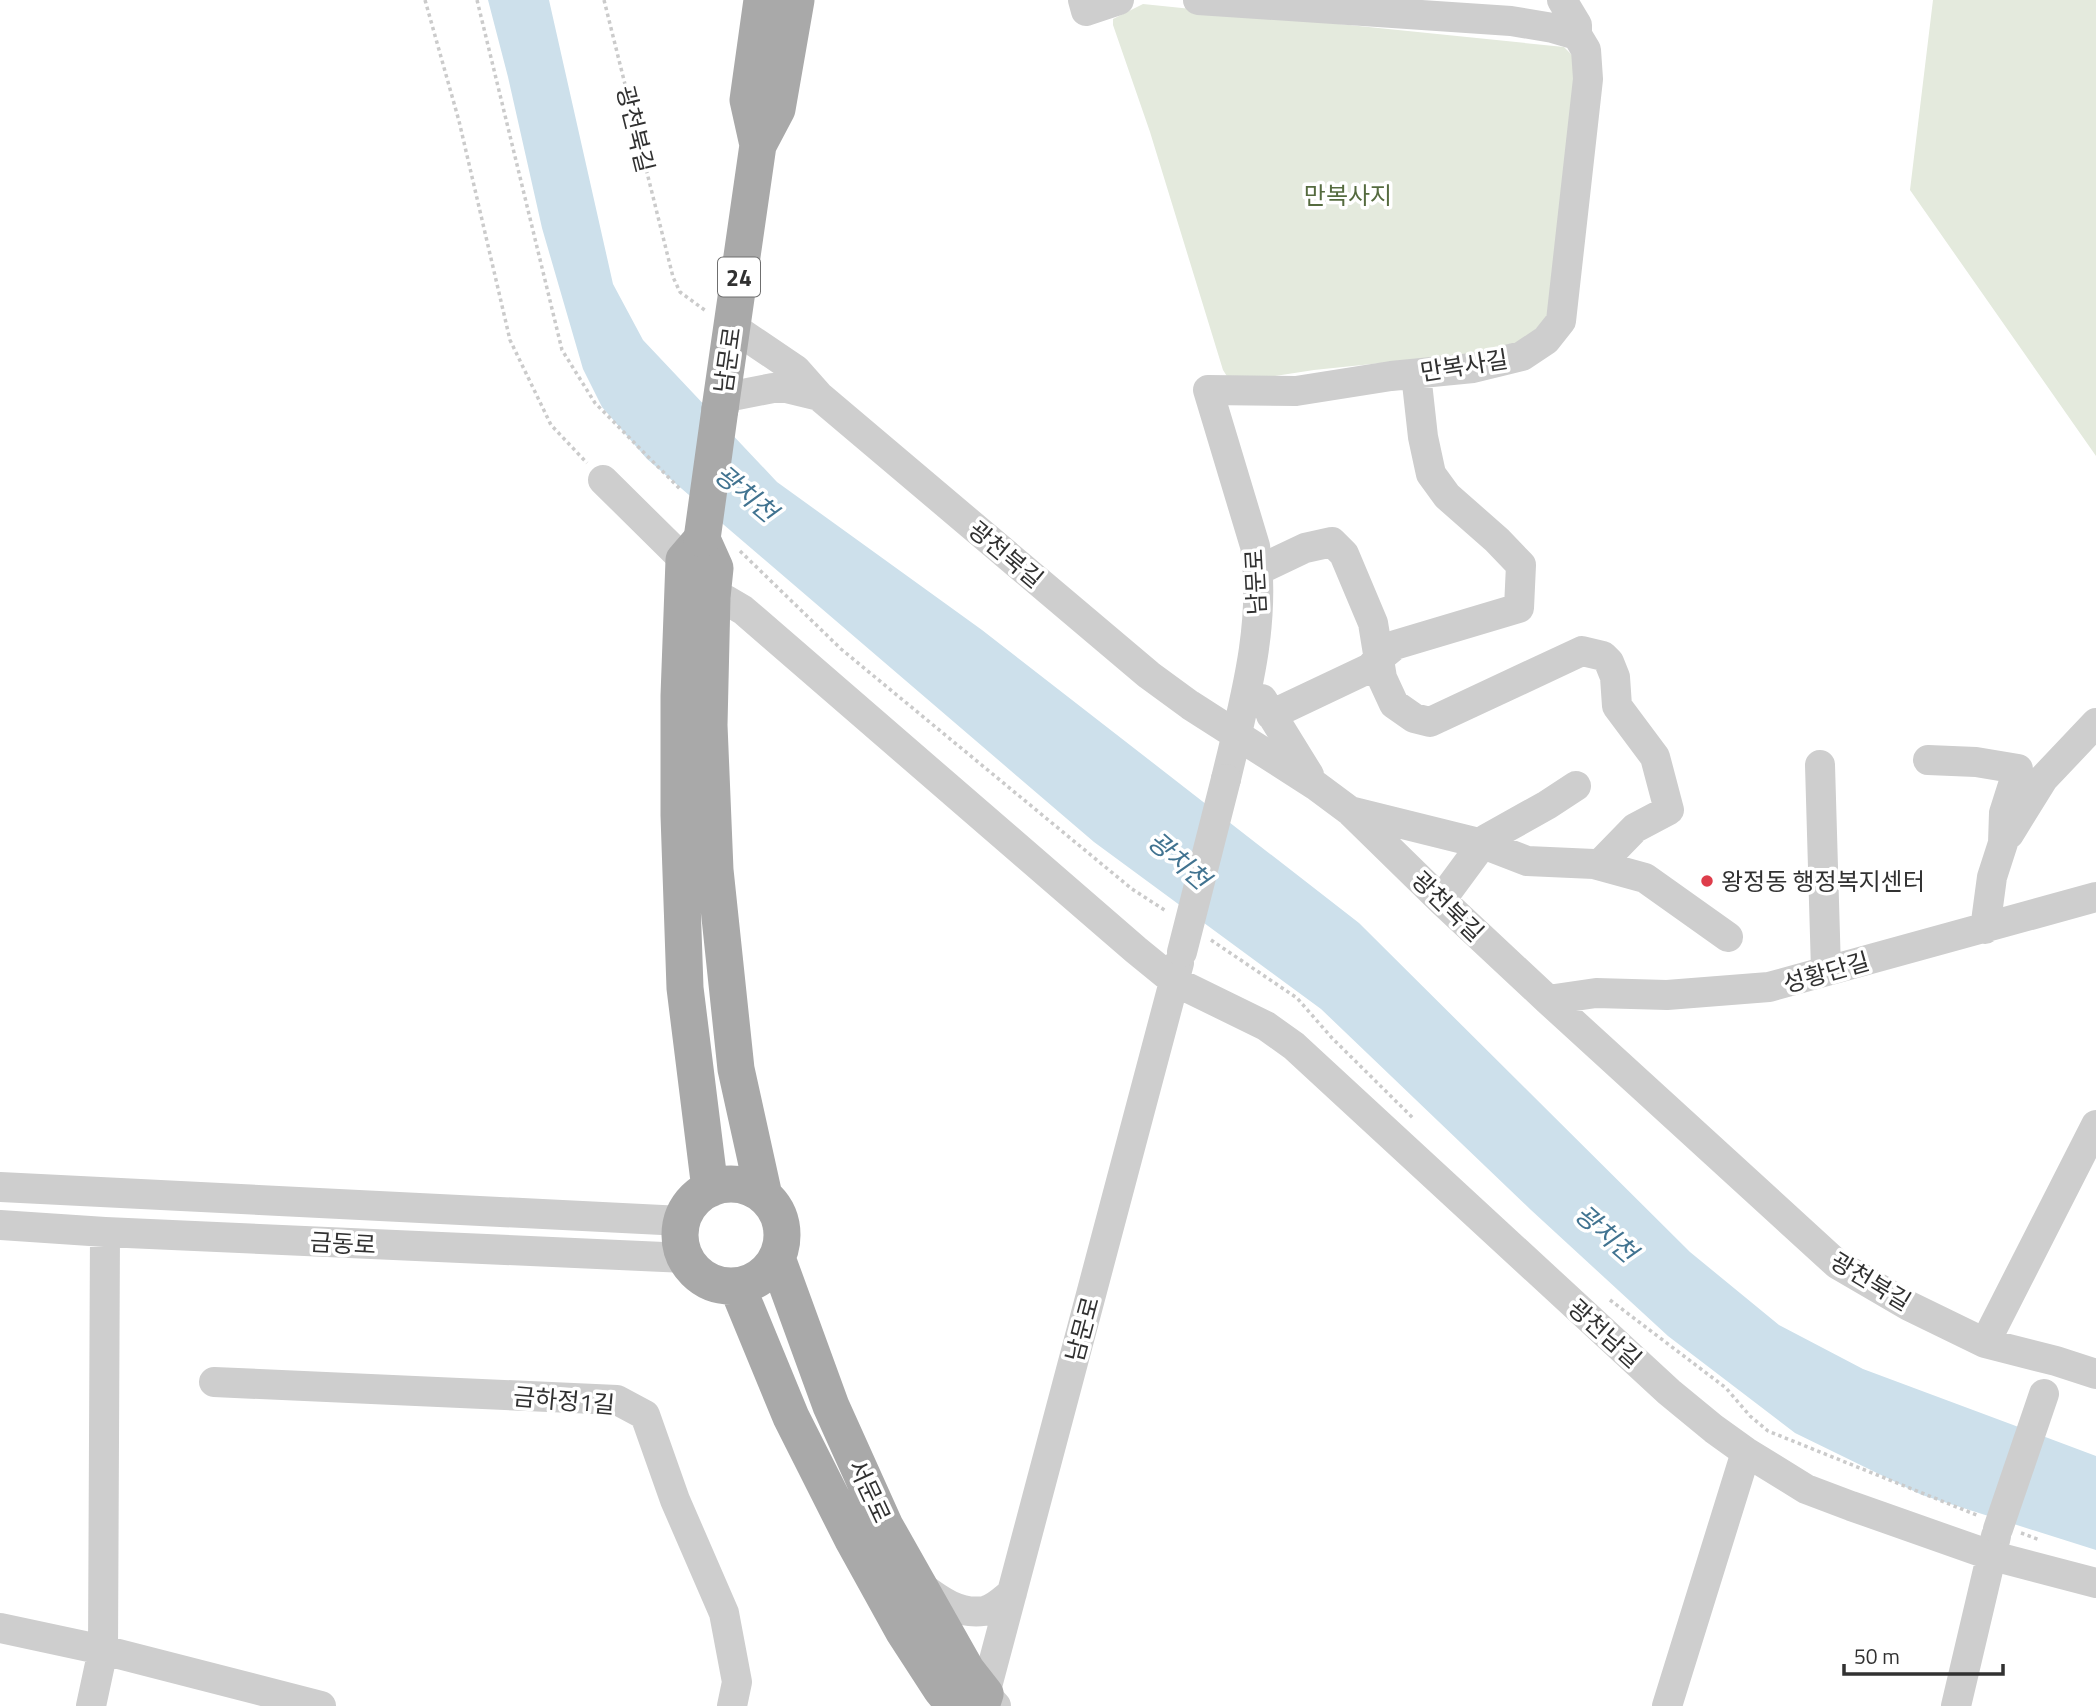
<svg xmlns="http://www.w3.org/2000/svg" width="2096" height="1706" font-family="'Titillium Web','Noto Sans KR',sans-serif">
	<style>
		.green { fill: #e4eadd }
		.water { fill: #cde0eb }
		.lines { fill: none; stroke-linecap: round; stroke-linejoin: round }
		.path { stroke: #cbcbcb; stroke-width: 3.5; stroke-dasharray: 3.5 3.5; stroke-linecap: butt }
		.minor { stroke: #cecece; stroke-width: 30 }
		.major { stroke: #a9a9a9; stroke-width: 37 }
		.minor-bridge { stroke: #cecece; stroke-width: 30 }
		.major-bridge { stroke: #a9a9a9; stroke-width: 37 }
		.poi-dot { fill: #de3d4b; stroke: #fff; stroke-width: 2.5 }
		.labels { text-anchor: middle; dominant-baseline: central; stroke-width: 7; stroke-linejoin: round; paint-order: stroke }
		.shield { fill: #fff; stroke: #6f6f6f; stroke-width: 2 }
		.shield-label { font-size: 23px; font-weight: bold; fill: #313131 }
		.street-label { font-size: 24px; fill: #313131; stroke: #fff }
		.park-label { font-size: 24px; fill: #556b3f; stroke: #fff }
		.poi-label { font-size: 24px; fill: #313131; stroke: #fff; text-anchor: start }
		.water-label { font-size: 26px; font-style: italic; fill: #417390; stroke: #fff }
	</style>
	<rect width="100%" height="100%" fill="#fff"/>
	<path class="green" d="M1933 0H2096V456L1910 190Z
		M1143 4 1564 47 1579 62 1552 315 1519 344 1478 353 1314 370 1242 381H1230L1223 370 1150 132 1113 25V19Z"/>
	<path class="water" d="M488 0H549L613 284 643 340 777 482 982 630 1359 923 1690 1252 1779 1325 1863 1369 2096 1456V1550L1922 1495 1795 1433 1668 1336 1531 1210 1321 1009 1094 842 647 459 602 407 583 369 542 228 508 77Z"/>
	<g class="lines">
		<path class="path" d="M425 0 459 121 510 340 551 425 587 463
			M477 0 562 350 595 403 681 490
			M604 0 673 277 680 292 706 311
			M740 551 841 649 1132 889 1166 911
			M1211 940 1297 998 1332 1038 1414 1119
			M1610 1300 1726 1388 1750 1416 1768 1431 1979 1516
			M2021 1533 2040 1540"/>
		<path class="minor" d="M1083 0 1086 11 1119 0
			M1198 0 1511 21 1553 28 1577 35 1586 50 1588 79 1561 321 1546 340 1522 356 1473 368 1391 376 1296 391 1208 390 1255 546C1267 624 1244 703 1226 779
			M1562 0 1577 25V35
			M731 326 796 370 819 396 1149 675 1190 705 1315 785 1350 811 1441 900 1548 1000 1837 1264 1909 1306 1985 1343 2056 1361 2096 1374
			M722 398 773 388H786L819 396
			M603 480 684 560
			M1259 570 1305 548 1332 542 1344 554 1373 623 1382 678 1394 704 1414 718 1430 722 1582 651 1603 656 1609 662 1615 677 1617 706 1655 757 1669 810 1635 828 1599 865
			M712 597 726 600 743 610 1136 950 1174 981 1266 1026 1294 1046 1669 1392 1714 1429 1746 1452 1806 1489 1851 1506 1993 1556 2096 1583
			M1262 699 1309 775
			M1271 715 1370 668 1379 658 1395 645 1519 608 1521 565 1497 540 1447 496 1431 474 1423 437 1416 374
			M1928 760 1976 762 2018 769 2004 813 2003 843 1992 877 1985 929
			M1820 765 1826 970
			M1350 811 1483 844 1527 861 1594 864 1645 878 1728 937
			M2009 834 2043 779 2096 723
			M1441 900 1486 839 1547 805 1576 786
			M1548 1000 1596 993 1667 995 1769 987 2096 897
			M0 1187 682 1221
			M0 1225 105 1232 686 1258
			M1985 1343 2096 1125
			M214 1382 617 1400 645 1415 675 1500 724 1613 737 1682 732 1706
			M919 1585C938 1599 958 1615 984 1611 995 1609 1004 1599 1012 1593
			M0 1628 103 1650 321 1706
			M91 1706 103 1650 105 1232
			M996 1706 985 1694 1179 963
			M1667 1706 1746 1452
			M1956 1706 1996 1536"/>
		<path class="major" d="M758 145 748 100 762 0
			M720 409 758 145 777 109 796 0
			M680 1235a51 51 0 1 1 102 0a51 51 0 1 1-102 0Z
			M710 1189 685 988 679 815V696L684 560 702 539 715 568 712 597 709 725 715 870 736 1069 764 1196
			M777 1258 831 1406 885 1526 967 1671 985 1694 981 1706
			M737 1286 791 1417 852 1538 904 1632 941 1689 955 1706"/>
		<path class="minor-bridge" d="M1182 952 1226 779
			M1998 1529 2044 1394"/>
		<path class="major-bridge" d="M702 539 720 409"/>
	</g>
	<circle class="poi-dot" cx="1707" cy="881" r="7"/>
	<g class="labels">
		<rect class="shield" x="718" y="257.5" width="42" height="39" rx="5"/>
		<g class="shield-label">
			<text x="739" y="277">24</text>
		</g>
		<g class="street-label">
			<text transform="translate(636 129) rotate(76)">광천북길</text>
			<text transform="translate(727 360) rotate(-82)">남문로</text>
			<text transform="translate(1464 365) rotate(-9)">만복사길</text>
			<text transform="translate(1006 554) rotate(40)">광천북길</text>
			<text transform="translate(1255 582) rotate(-93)">남문로</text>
			<text transform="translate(1448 906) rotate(44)">광천북길</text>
			<text transform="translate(1826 972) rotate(-16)">성황단길</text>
			<text transform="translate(343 1243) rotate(3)">금동로</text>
			<text transform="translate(1871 1281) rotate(31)">광천북길</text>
			<text transform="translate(1082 1329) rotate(-75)">남문로</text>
			<text transform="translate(1605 1333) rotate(42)">광천남길</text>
			<text transform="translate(564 1400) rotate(5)">금하정1길</text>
			<text transform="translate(870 1491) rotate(65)">서문로</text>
		</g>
		<g class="park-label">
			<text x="1348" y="195">만복사지</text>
		</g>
		<g class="poi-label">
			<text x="1721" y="881">왕정동 행정복지센터</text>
		</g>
		<g class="water-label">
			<text transform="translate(746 493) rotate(40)">광치천</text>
			<text transform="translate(1179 860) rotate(41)">광치천</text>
			<text transform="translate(1606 1233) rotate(41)">광치천</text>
		</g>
	</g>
	<path d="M1844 1664v10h159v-10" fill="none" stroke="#313131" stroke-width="3.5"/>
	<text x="1854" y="1664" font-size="21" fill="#313131" stroke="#ffffff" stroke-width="5" paint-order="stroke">50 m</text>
</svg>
